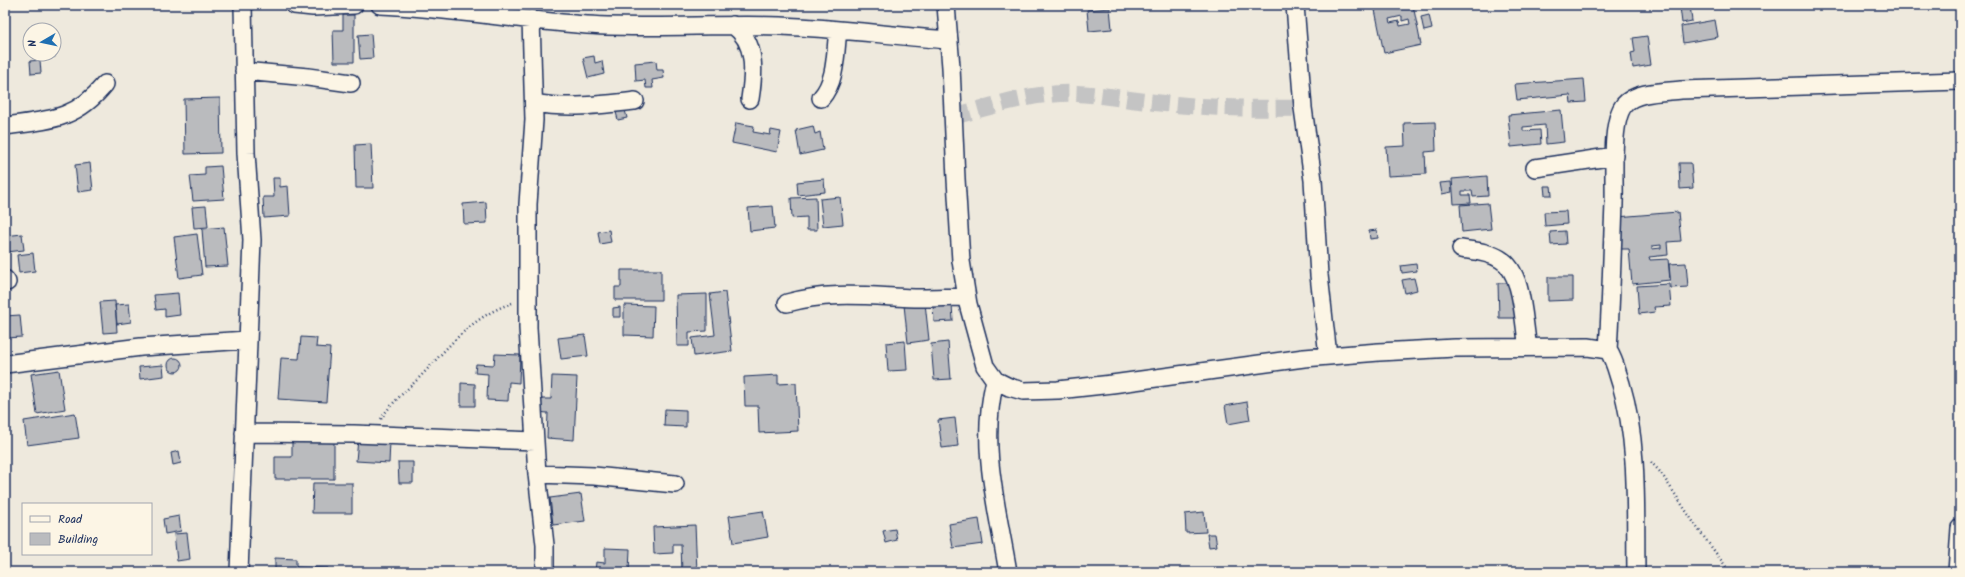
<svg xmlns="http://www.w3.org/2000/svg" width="1965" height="577" font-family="Kalam,sans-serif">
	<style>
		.building { fill: #babbbe; stroke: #1b2f5e; fill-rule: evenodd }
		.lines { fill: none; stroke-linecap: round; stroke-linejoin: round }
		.minor-tunnel { stroke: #c4c4c4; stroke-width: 17; stroke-dasharray: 17 8; stroke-linecap: butt }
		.minor-casing { stroke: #1b2f5e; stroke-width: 20 }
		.path { stroke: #1b2f5e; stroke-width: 2.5; stroke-dasharray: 1 3; stroke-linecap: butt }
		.minor { stroke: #fcf5e5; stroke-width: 17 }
	</style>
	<rect width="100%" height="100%" fill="#eee9dd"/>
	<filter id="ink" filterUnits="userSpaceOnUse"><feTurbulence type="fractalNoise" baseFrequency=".025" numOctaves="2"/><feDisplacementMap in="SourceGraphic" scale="8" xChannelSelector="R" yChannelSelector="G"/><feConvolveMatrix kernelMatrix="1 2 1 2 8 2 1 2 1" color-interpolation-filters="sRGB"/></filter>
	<g filter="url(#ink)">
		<path class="building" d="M1401 5H1413L1421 45 1384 53 1375 10ZM1402 16V21L1409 19 1410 24 1400 26 1399 21 1390 23 1389 19Z
			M1690 5 1692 21 1682 23 1680 7Z
			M1110 8 1112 29 1089 31 1087 10Z
			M343 15H354V62H334L333 30H343Z
			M1429 15 1432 29 1424 31 1421 17Z
			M1715 20 1718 37 1683 43 1681 26Z
			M371 34 373 58 360 59 358 35Z
			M1647 36 1651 65 1633 68 1631 53 1635 52 1633 38Z
			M54 49 55 57 45 58V54H54Z
			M594 56 595 63 602 61 604 74 588 78 583 58Z
			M40 60 41 73 31 74 30 61Z
			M656 61 657 70H663L664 78 652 80 653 88H646L645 80 636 81 635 63Z
			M1584 79 1586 102 1571 103 1570 95 1517 100 1515 84Z
			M220 98 221 153 185 154 184 99Z
			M624 106 627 118 618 120 615 108Z
			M1561 110 1564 142 1546 144 1545 125 1523 127V131L1540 130 1541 144 1511 147 1508 115Z
			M1435 122 1436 151 1425 152 1426 174 1388 176 1386 147 1405 146 1404 123Z
			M736 123 754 126 753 132 770 135 771 130 781 132 777 152 732 143Z
			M813 126 815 134 820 132 823 150 800 155 796 130Z
			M371 144 373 188H356L355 145Z
			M90 163 93 190 78 192 75 165Z
			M1679 163H1691L1693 188 1680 189Z
			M221 166 224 199 193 201 190 176 205 175V167Z
			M1487 176 1488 196 1473 197 1472 191H1462V195H1470L1471 203 1454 204 1452 179Z
			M273 178H280V187L288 186 290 216 264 218 263 197H274Z
			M824 179 825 192 798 195 797 182Z
			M1451 182 1452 192 1442 194 1440 183Z
			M1544 186H1551L1552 195H1545Z
			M816 197 817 230H807V217L792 218 791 198Z
			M840 197 843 224 823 226 820 199Z
			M486 202 487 223 464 224 463 204Z
			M1488 203 1491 229 1462 232 1460 205Z
			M206 206 208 227 194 228 192 207Z
			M773 206 775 228 750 231 748 208Z
			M1566 211 1567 224 1545 226 1544 212Z
			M1678 212 1681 241 1667 242 1668 255 1649 257 1650 260 1668 259 1670 280 1632 284 1629 249H1620L1617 217ZM1661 245V248L1652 249V246Z
			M224 227 228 266 205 267 202 229Z
			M609 230 611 242 600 244 598 232Z
			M1377 230 1378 238 1370 239 1369 231Z
			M1565 231 1566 244 1551 245 1550 232Z
			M22 234 24 250 7 252 5 236Z
			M197 234 202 275 179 278 174 237Z
			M33 253 35 271 19 273 17 255Z
			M1686 263 1688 287 1671 288 1669 264Z
			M1416 264 1417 271 1402 273 1401 266Z
			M621 270H661V300H615V287H621Z
			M1548 277H1573V300L1548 301Z
			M1414 278 1417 290 1405 293 1402 280Z
			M1498 283H1516L1515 318H1499Z
			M1669 284 1671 306 1654 307 1655 312 1639 314 1637 286Z
			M725 292 732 351 694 356 692 338 715 335 710 294Z
			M178 293 180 315 165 317V309L156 310 154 295Z
			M707 294V331L689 332V346H677L676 295Z
			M115 301 117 332 103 333 100 302Z
			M925 303 929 340 908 343 904 305Z
			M129 304 131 322 117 324 115 305Z
			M952 304 953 321 934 322 933 305Z
			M624 305 654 306 653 336 624 335Z
			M620 307V317H613V308Z
			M20 315 22 337 5 338V316Z
			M585 335 588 356 561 359 558 338Z
			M301 337 317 338 316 347 330 348 326 402 278 399 281 358 299 359Z
			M905 341 907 370 888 371 886 343Z
			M948 342 951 379 934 380 931 344Z
			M495 354 520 355 519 383 509 382 508 401 487 400 488 374 475 373 476 364 494 365Z
			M168 365a7 7 0 1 1 14 0a7 7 0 1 1-14 0Z
			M163 365 164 376 140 379 139 367Z
			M59 370 65 409 37 414 31 374Z
			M778 375V384L796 383 798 431 759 433 758 406H745L744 377Z
			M552 376 577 377 574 440 547 438 548 413 536 412 537 399H551Z
			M461 383 475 384V406H461Z
			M1247 402 1250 420 1228 424 1225 406Z
			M665 409 686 410V427L664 426Z
			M75 413 79 438 27 445 24 421Z
			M955 418 958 446 942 448 938 420Z
			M292 434H334V479H275V457H292Z
			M358 439 390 441 389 463 356 461Z
			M179 451 181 463 173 465 171 453Z
			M398 462H413V483H399Z
			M313 483H352V513H312Z
			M581 494 585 521 553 525 550 498Z
			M763 511 768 537 733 543 729 516Z
			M1204 512 1206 532 1186 533 1185 514Z
			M179 516 181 531 165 534 163 519Z
			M979 519 983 544 953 548 949 524Z
			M695 525 697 572H682L681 545H673V553L654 554 653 527Z
			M895 529 897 540 886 543 883 531Z
			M187 533 190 559 177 561 174 534Z
			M1207 534H1215L1217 546 1209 547Z
			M605 548 630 549 629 572H595L596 562 605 563Z
			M275 558 296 559V572H275Z
			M296 567 328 568V572H296Z"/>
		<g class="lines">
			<path class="minor-tunnel" d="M954 116C987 108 1020 96 1054 94 1087 91 1119 99 1151 102 1202 108 1252 109 1303 108"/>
			<defs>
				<path id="minor" d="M294 5 313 7 354 5
					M380 5C449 8 518 20 587 25 652 29 716 24 781 26 837 28 893 36 949 40
					M946 5 951 67 956 179 961 261 968 304 985 366 995 380 1009 387 1023 391 1058 390 1112 384 1304 358 1379 352 1455 348 1588 347 1608 350C1615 361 1617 372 1621 384 1639 445 1635 509 1636 572
					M1295 5 1303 108 1313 180 1319 275 1328 356
					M531 19 534 120 528 204V328L537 474 545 545V572
					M733 25C757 42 754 73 750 99
					M244 71 308 77 351 83
					M821 98C837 80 835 52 838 30
					M534 103C568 109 601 105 635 101
					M5 126C49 120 76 120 105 84
					M1535 168 1615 156
					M1461 249C1474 251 1489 252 1500 259 1524 272 1523 323 1528 347
					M5 279 7 282
					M787 303C832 290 875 297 921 298 936 298 952 297 967 297
					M1608 350C1611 302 1612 253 1614 204 1615 181 1610 122 1624 105 1635 91 1664 92 1681 90L1960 81
					M5 364 141 347 247 340
					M995 380C979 446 997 506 1008 572
					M244 433 354 434 535 441
					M537 474 594 476 675 484
					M239 572 252 240 246 153 243 5
					M1957 572 1960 528"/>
			</defs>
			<use href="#minor" class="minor-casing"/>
			<path class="path" d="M381 419C391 403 405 392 418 379 448 348 469 318 512 303
				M1651 462 1661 473 1698 529 1730 572"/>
			<use href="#minor" class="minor"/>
		</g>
	</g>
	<rect width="1965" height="577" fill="none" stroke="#fcf5e5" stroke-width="20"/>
	<rect x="10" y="10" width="1945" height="557" fill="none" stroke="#1b2f5e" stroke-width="1.5" filter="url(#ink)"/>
	<rect x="22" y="503" width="130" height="52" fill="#fcf5e5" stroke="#a2a6af"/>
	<rect x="30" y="516" width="20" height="6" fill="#fcf5e5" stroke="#a2a6af"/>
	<text x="58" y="523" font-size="12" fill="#1b2f5e">Road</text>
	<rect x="30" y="533" width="20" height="12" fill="#babbbe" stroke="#a2a6af"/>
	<text x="58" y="543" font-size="12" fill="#1b2f5e">Building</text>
	<g transform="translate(42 42) rotate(261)"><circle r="19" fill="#fcf5e5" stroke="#a2a6af"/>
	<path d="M0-3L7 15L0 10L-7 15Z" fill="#1f6fb2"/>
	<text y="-6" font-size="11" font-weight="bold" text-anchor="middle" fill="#1b2f5e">N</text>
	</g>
</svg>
